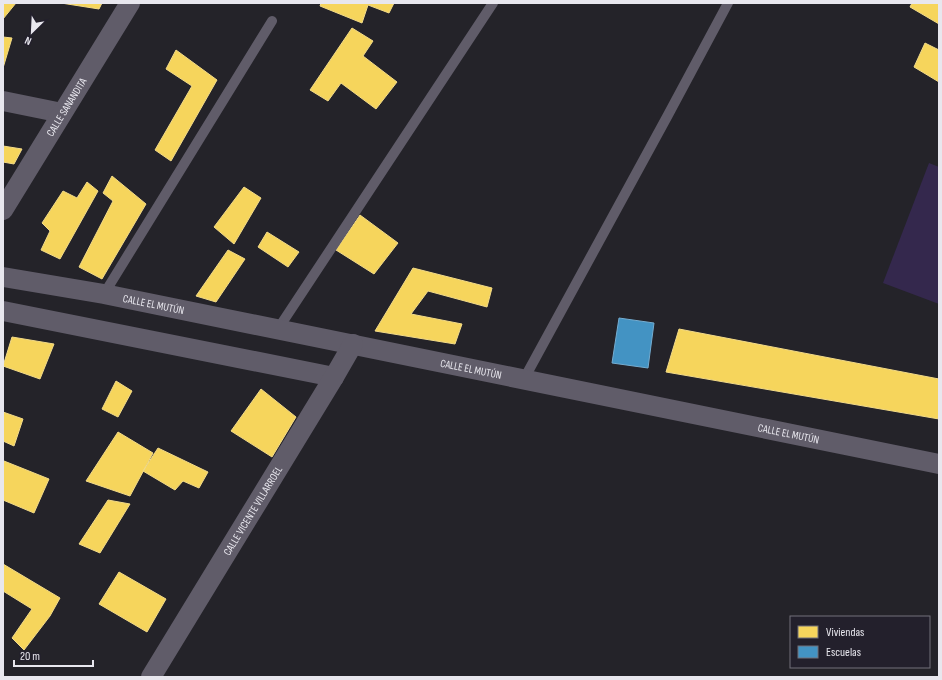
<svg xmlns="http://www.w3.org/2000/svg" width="942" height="680" font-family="'Sofia Sans Condensed',sans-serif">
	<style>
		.green { fill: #34284d }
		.homes { fill: #f6d55c; stroke: #f2da88 }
		.schools { fill: #4393c3; stroke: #74acd0 }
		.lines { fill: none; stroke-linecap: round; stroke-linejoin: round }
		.service { stroke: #605c69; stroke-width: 10 }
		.minor { stroke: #605c69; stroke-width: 20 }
		.labels { text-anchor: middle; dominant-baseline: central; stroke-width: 4; stroke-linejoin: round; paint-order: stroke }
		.street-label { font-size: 11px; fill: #e8e7ee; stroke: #23202c }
	</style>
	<rect width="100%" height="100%" fill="#242329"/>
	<path class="green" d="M929 163 939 167V304L883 283Z"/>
	<path class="homes" d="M3 3H16L3 19Z
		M61 3H102L99 9Z
		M321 3H394L389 13 368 5 362 23 320 6Z
		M912 3H939V24L910 7Z
		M352 28 373 41 363 56 397 82 376 109 341 83 328 101 310 90Z
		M3 37 12 38 3 68Z
		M925 43 939 50V82L914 67Z
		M176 50 217 80 171 161 155 150 192 86 166 69Z
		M3 146 22 149 14 164 3 162Z
		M112 176 146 204 102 279 79 267 113 201 103 193Z
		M87 182 98 191 60 259 41 250 50 231 42 223 63 191 77 198Z
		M244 187 261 198 234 244 214 227Z
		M360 215 398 243 374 274 336 250Z
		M267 232 299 252 288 267 258 247Z
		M228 250 245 259 216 302 196 296Z
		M413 268 492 288 487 307 428 291 411 314 462 324 455 344 375 331Z
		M679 329 939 379V419L666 372Z
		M12 337 54 344 40 379 3 366Z
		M116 381 132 391 118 417 102 409Z
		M261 389 296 417 272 457 231 431Z
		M3 412 23 419 14 446 3 441Z
		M118 432 153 453 130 496 86 481Z
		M158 448 208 472 199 488 183 481 175 490 143 471Z
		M4 461 49 479 34 513 3 500V464Z
		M108 500 130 504 100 553 79 544Z
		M3 564 60 598 50 616 24 650 12 638 32 609 3 591Z
		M119 572 166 599 147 632 99 604Z"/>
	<path class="schools" d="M619 318 654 323 648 368 612 363Z"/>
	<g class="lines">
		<path class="service" d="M104 294 272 21
			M278 329 493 3
			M524 379 668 115 728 3"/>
		<g class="minor">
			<path d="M3 101 62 113"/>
			<path id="s1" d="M3 210 130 3"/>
			<path id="s2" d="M3 277 104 294 939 464"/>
			<path d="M3 311 334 377"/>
			<path id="s3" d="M151 677 334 377 353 344"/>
		</g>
	</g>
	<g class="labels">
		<g class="street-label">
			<text stroke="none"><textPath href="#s1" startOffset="121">CALLE SANANDITA</textPath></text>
			<text stroke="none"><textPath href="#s2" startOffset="153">CALLE EL MUTÚN</textPath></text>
			<text stroke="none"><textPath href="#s2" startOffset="477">CALLE EL MUTÚN</textPath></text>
			<text stroke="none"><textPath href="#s2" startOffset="801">CALLE EL MUTÚN</textPath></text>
			<text stroke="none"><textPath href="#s3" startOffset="195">CALLE VICENTE VILLARROEL</textPath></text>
		</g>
	</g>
	<rect width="942" height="680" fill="none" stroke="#e8e7ee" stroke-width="8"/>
	<rect x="790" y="616" width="140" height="52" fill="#23202c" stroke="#72707a"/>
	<rect x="798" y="626" width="20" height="12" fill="#f6d55c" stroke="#72707a"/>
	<text x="826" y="636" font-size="12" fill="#e8e7ee">Viviendas</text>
	<rect x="798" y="646" width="20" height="12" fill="#4393c3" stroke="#72707a"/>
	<text x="826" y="656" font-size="12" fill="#e8e7ee">Escuelas</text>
	<g transform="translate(32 32) rotate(204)" stroke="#23202c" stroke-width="3" paint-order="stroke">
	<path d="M0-3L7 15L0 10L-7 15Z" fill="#e8e7ee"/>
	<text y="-6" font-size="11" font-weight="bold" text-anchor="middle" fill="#e8e7ee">N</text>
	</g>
	<path d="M14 660v6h79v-6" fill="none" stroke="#e8e7ee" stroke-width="2"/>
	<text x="20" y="660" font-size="12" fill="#e8e7ee" stroke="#23202c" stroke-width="3" paint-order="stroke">20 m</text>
</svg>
